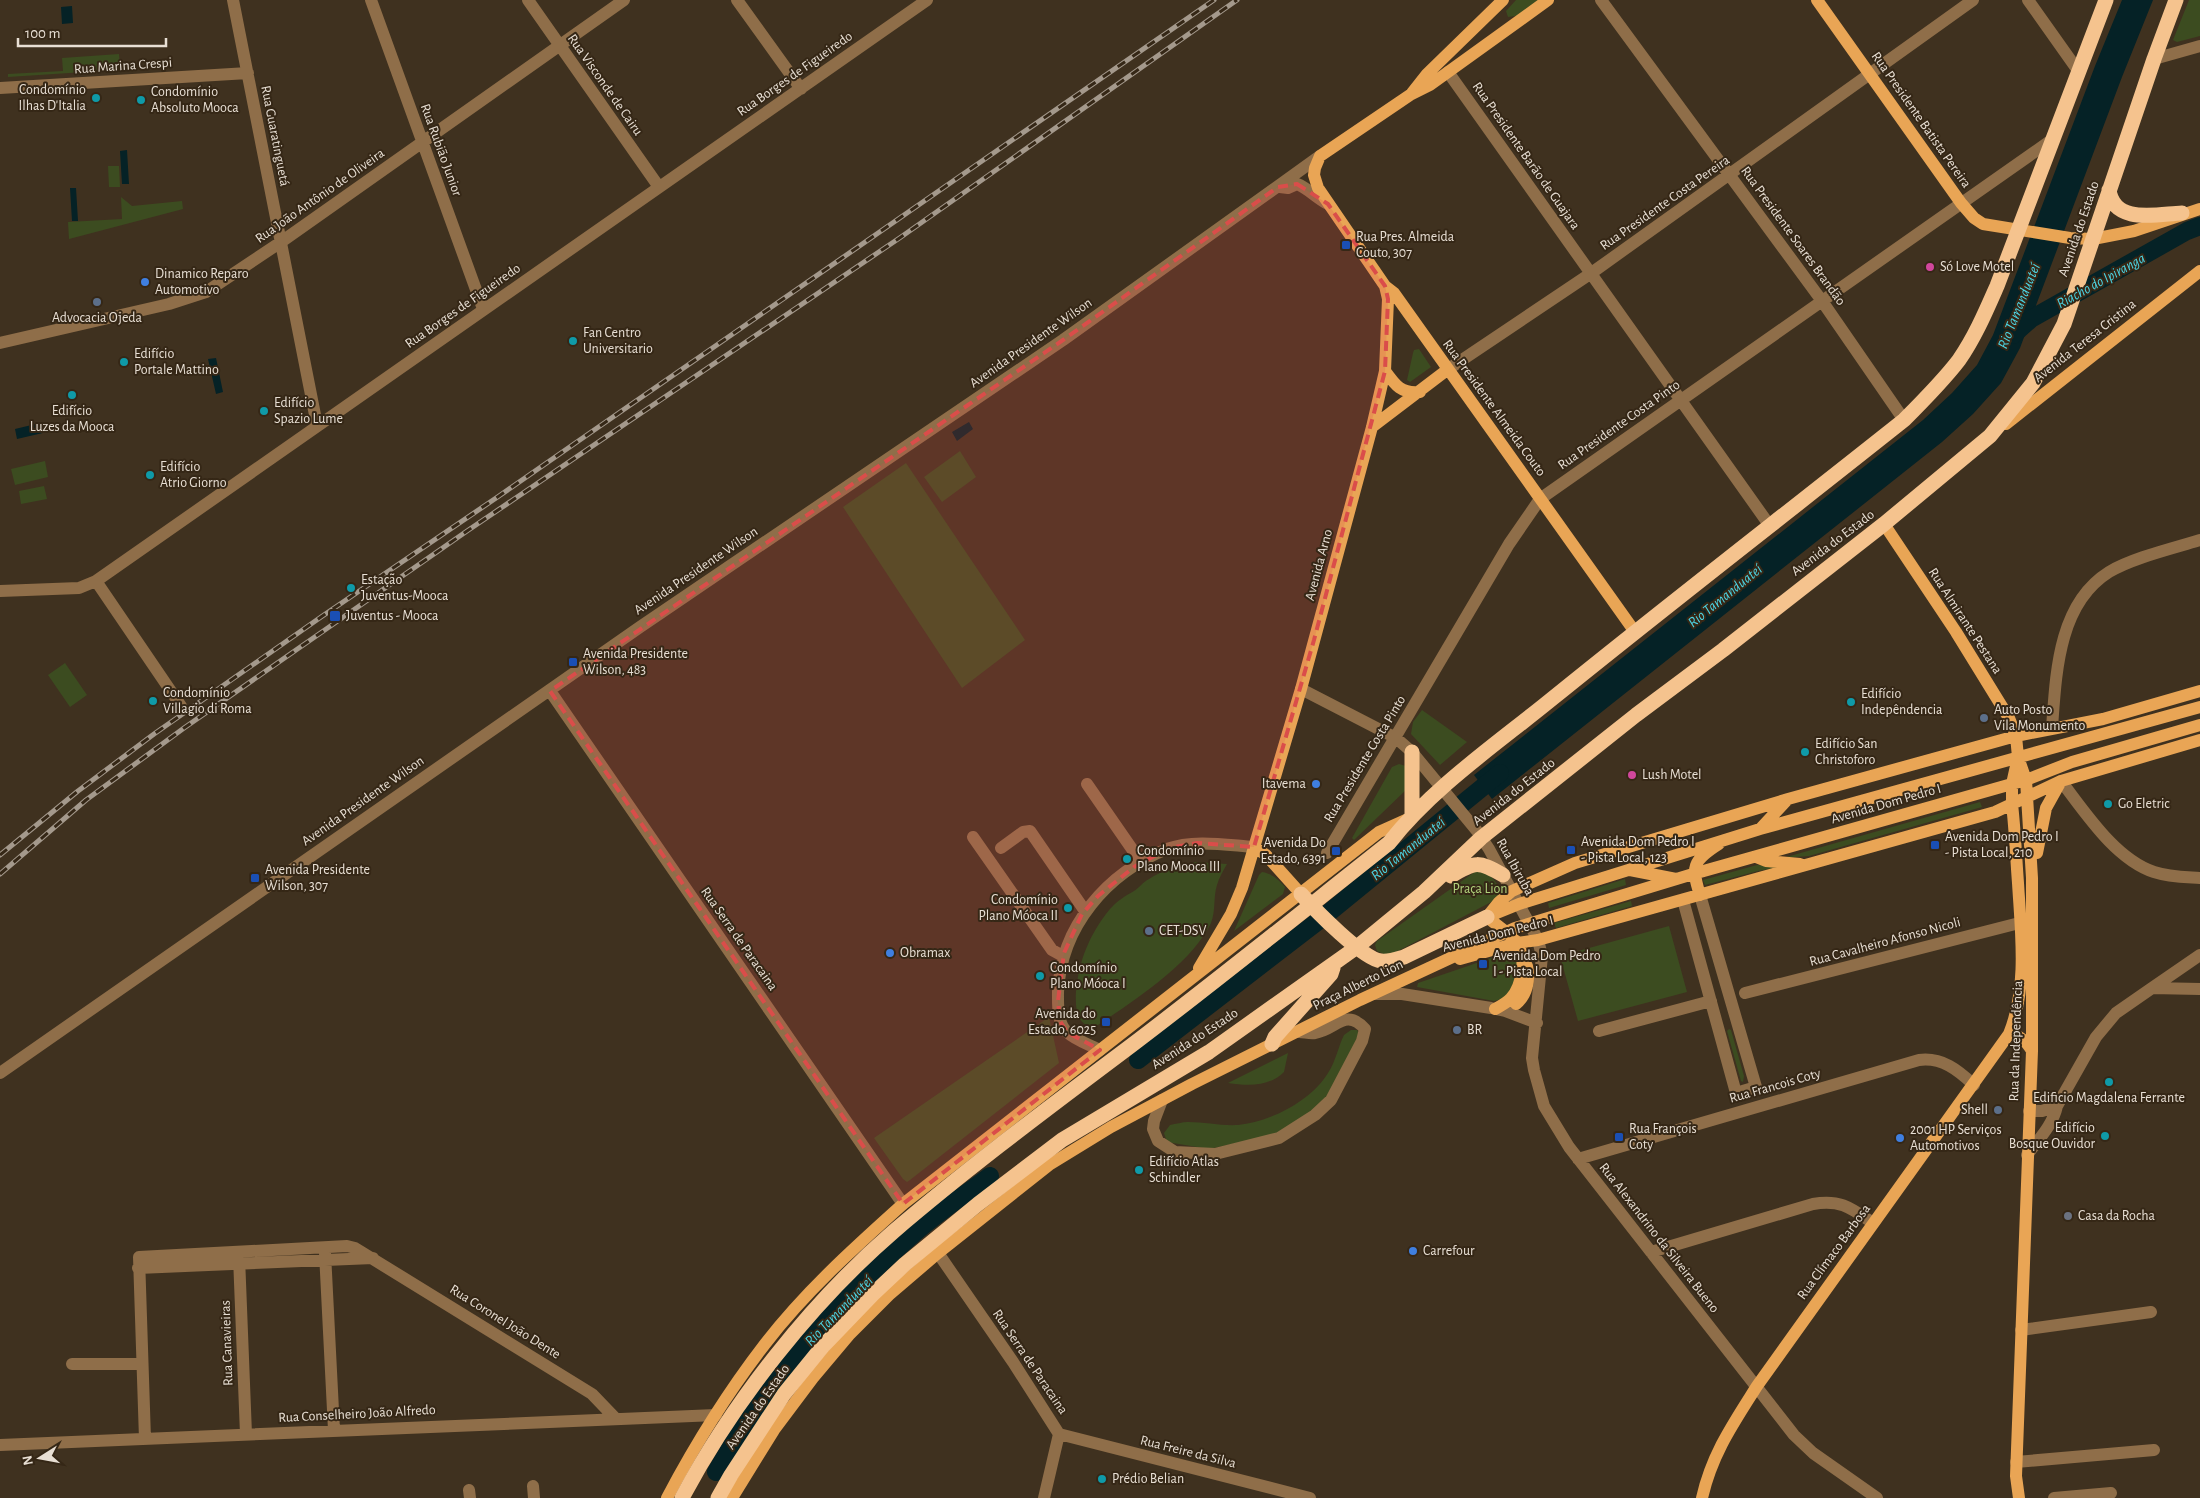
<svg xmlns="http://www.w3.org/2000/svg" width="2200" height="1498" font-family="'Alegreya Sans',sans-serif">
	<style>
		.green { fill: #3c4c20 }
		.water { fill: #052226 }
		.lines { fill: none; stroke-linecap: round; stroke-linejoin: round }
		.river { stroke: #052226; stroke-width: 18 }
		.minor { stroke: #8f6e49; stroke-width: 12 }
		.major { stroke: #e9a555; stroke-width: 12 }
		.highway { stroke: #f5c38e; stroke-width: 15 }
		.rail-casing { stroke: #a4998c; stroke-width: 5 }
		.rail { stroke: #352716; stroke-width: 3; stroke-dasharray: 9; stroke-linecap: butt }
		.marked { fill: #da4d4a; fill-opacity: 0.2; stroke: #da4d4a; stroke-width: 4; stroke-dasharray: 10 6; stroke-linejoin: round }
		.culture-dot { fill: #0f9aa8; stroke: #352716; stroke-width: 2 }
		.transit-dot { fill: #1a4fb4; stroke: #352716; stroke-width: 2 }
		.hotel-dot { fill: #d1479c; stroke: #352716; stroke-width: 2 }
		.shop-dot { fill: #3f7fe0; stroke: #352716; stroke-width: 2 }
		.service-dot { fill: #5c6f8a; stroke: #352716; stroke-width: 2 }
		.worship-dot { fill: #6b7280; stroke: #352716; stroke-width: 2 }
		.labels { text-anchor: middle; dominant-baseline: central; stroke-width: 4; stroke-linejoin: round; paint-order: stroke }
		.street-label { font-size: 14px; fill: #e8dfd4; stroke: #352716 }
		.poi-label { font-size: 14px; fill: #e8dfd4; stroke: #352716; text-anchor: start }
		.park-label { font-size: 14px; fill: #b1d27c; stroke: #352716 }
		.water-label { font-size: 15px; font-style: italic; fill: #4cd5e5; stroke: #352716 }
	</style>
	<rect width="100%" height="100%" fill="#3f311f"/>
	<path class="green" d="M1516 0H1542L1522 15 1508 17 1506 11Z
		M2189 0H2200V36L2177 42 2173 40Z
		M119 54 120 67H130V69L8 77V74L63 71 62 58Z
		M108 166H119L120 187H109Z
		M121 197 132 206 182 201 183 209 69 239 68 222 122 219Z
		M1419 349 1431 367 1410 382 1407 380 1413 353 1414 350Z
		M960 451 976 477 942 502 924 477Z
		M45 461 48 477 15 485 11 469Z
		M906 463 1025 640 962 688 843 507Z
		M44 486 47 499 21 504 19 491Z
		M65 663 87 695 70 707 48 675Z
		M1422 710 1467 742 1440 765 1411 734 1413 722Z
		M1399 764 1406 766 1407 789 1354 840 1352 838 1392 767Z
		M1980 802 1982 807 1809 856 1783 858Z
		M1196 862 1227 864C1223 871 1219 878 1217 885 1213 898 1216 910 1211 923 1191 964 1135 1000 1098 1025 1062 1034 1079 964 1086 949 1092 934 1100 921 1110 909 1117 901 1125 896 1134 891 1139 888 1143 882 1149 879 1163 870 1180 866 1196 862Z
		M1757 865 1785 866 1758 871 1705 885 1703 880Z
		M1476 871 1489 873 1499 887V895L1495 900 1394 953 1386 955 1377 951 1375 945 1377 941Z
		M1262 872C1273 874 1278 879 1285 887L1283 894 1234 931 1259 875Z
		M1625 879 1626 885 1549 908 1548 903Z
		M1631 901 1632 906 1556 928 1554 923Z
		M1669 926 1687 992 1578 1021 1560 956Z
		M1509 952 1517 956 1518 961 1513 990 1502 999 1494 1001 1417 987 1418 983Z
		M1049 1017 1059 1063 910 1180 907 1182 903 1179 874 1138Z
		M1729 1029 1731 1030 1744 1076 1743 1082 1741 1081 1727 1031Z
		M1351 1030H1357L1359 1033 1354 1049 1325 1100 1309 1115 1273 1135 1209 1149 1167 1142 1164 1133 1170 1125C1176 1124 1182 1122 1188 1122 1205 1122 1221 1126 1238 1125 1270 1122 1311 1101 1328 1073 1336 1061 1338 1047 1344 1035Z
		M1288 1053 1284 1072C1269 1087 1248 1086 1228 1083Z"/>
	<path class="water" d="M2122 0H2153L2122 77 2020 348 2001 383 1973 414 1942 442 1492 799 1474 775 1923 420 1952 393 1977 365 1993 335 2095 66Z
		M72 6 73 23 62 24 61 7Z
		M127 150 129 184H122L120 151Z
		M70 188H76L78 221H72Z
		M216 358 223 392 216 394 208 359Z
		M44 422 47 432 17 439 15 429Z
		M969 422 973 429 957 441 952 432Z"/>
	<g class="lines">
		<path class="river" d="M2013 335 2031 319 2187 231 2200 226
			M1138 1060 1326 915 1500 773
			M716 1472C768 1380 838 1300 917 1231 940 1211 966 1194 990 1176"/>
		<path class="minor" d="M233 0 317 425
			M371 0 483 309
			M528 0 659 187
			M737 0 801 89
			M1601 0 1822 301 1904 420
			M2028 0 2079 72
			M2154 59 2200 46
			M1448 72 1770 526
			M0 88 248 73
			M1280 187 1288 188 1297 184C1308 188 1316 198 1328 204
			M0 343 169 304 206 292 281 242 624 0
			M1447 370 1590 274 1973 0
			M96 581 181 706
			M0 591 79 588 96 581 927 0
			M1301 689 1396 738 1412 752 1477 831 1489 849 1538 940 1542 956 1532 1058 1534 1070 1544 1106 1569 1147 1794 1435 1813 1453 1877 1498
			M550 691 903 1204
			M2052 728C2056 673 2058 604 2109 572 2132 558 2174 548 2200 540
			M2061 781C2085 812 2115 859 2154 872 2169 877 2185 877 2200 878
			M1087 784 1141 862
			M973 837 1052 950 1063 956
			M1001 848 1023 832 1030 831 1085 911
			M1327 853 1509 544 1540 499 2053 139
			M1683 900 1736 1093 1756 1087 1700 895
			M2152 988 2200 955
			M1745 993 2031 920
			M1374 994H1402L1491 1008 1505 1011 1537 1023
			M1599 1031 1711 1001
			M1100 1050C1090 1045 1075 1040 1067 1032 1057 1023 1058 1004 1058 992 1061 926 1107 873 1167 849 1194 839 1226 845 1254 847
			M0 1073 640 627 1063 340 1320 156
			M1162 1100 1154 1121 1153 1129 1158 1141 1175 1152 1215 1154 1279 1138 1315 1115 1331 1100 1362 1041 1365 1029C1345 1007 1336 1030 1315 1033 1310 1034 1304 1032 1299 1032
			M2029 1111H2042L2057 1106
			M2027 1155C2038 1140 2053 1125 2057 1106L2096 1037 2116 1013 2152 988 2200 989
			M1578 1159 1919 1060C1942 1057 1958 1070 1974 1085
			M1651 1252 1813 1204C1840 1199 1851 1208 1873 1223
			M325 1253 334 1430
			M938 1253 1013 1362 1059 1434 1044 1498
			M239 1257 246 1434
			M138 1268 373 1258
			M2021 1330 2151 1312
			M72 1364H142
			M1059 1434 1310 1498
			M145 1439 139 1257 347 1246 355 1248 592 1394 616 1419
			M0 1445 716 1415
			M2016 1462 2154 1450
			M533 1486 534 1498
			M469 1490 470 1498
			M2054 1498 2111 1493"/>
		<path class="major" d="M1548 0 1430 85 1410 95 1320 156 1315 168 1314 175 1318 188 1385 286 1394 293 1635 632
			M1817 0 1961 203 1974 218 1983 224 2070 238 2093 239 2134 231 2200 209
			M1412 93 1427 74 1503 0
			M1385 371C1395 385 1401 394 1420 392
			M2006 424 2200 271
			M1372 427 1447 370
			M1884 524 1956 632 2009 718 2016 736 2018 757 2026 780 2032 878V1051L2016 1476 2019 1498
			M1761 828 1788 799
			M1254 847 1266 855 1301 894
			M2037 853 2046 808 2061 781
			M1756 857 1766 861 1800 864
			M1630 870 1676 879
			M1700 895C1691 867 1692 861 1719 844
			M1487 917 1499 902 1512 891 1575 863 1788 799 2016 736 2103 719 2200 691
			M1487 917 1519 904 1760 829 2200 707
			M1487 917C1496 925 1510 933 1517 943 1527 957 1522 986 1511 998 1507 1003 1500 1006 1495 1009
			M1460 959 1517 943 1538 940 1995 812 2061 781 2200 740
			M1199 968 1231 914 1242 888 1301 689 1372 427 1385 371 1388 299 1385 286
			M1516 1004C1527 995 1530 980 1527 966
			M2009 1034C2020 1035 2026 1041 2032 1051
			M667 1498C695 1445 728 1392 765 1344 805 1292 854 1248 903 1204L1379 832 1408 819
			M732 1498 774 1430 813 1378 850 1334 889 1295 938 1253 1049 1165 1111 1127 1192 1084 1360 1000 1515 928 1693 874 2026 780 2072 762 2200 725
			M1702 1498C1712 1454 1733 1424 1757 1386L2009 1034C2028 987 2021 933 2018 883 2016 857 2015 830 2012 804V784L2018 757"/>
		<path class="highway" d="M2109 190C2114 225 2157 214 2182 213
			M1412 816V752
			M1451 876C1476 861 1478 861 1503 875
			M1301 894C1315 910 1363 959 1381 961 1389 962 1397 959 1404 957L1487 917
			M1272 1044 1275 1037 1331 974 1333 968
			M682 1498C733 1402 811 1303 893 1232 970 1166 1051 1106 1132 1045 1219 979 1303 911 1389 843 1433 787 1498 743 1553 698 1669 604 1787 513 1904 420 1923 401 1943 381 1959 360 1975 337 1986 311 1997 286L2106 0
			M718 1498 731 1475 784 1394 823 1346 873 1294 905 1264 978 1204 1062 1140 1209 1052 1357 947 1424 892 1481 838 1636 715 1723 650 1884 524 1990 436 2033 383 2064 324 2154 59 2176 0"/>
		<defs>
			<path id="rail" d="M0 855 78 791 154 734 321 617 499 496 1214 0
				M0 874 86 800 184 728 467 531 901 237 1237 0"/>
		</defs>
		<use href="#rail" class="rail-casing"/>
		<use href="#rail" class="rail"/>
	</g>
	<path class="marked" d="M1297 184 1328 204 1385 286 1388 299 1385 371 1314 640 1254 847 1197 843 1169 848 1134 867 1098 896 1082 914 1064 953 1058 1001 1060 1021 1067 1032 1100 1050 903 1204 550 691 1063 340 1278 187Z"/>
	<g class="culture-dot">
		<circle cx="96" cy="98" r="5"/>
		<circle cx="141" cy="100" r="5"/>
		<circle cx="573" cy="341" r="5"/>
		<circle cx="124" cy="362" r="5"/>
		<circle cx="72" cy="395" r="5"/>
		<circle cx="264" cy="411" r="5"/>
		<circle cx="150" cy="475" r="5"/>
		<circle cx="351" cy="588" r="5"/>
		<circle cx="153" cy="701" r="5"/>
		<circle cx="1851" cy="702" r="5"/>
		<circle cx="1805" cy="752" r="5"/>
		<circle cx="2108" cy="804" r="5"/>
		<circle cx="1127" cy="859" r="5"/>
		<circle cx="1068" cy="908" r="5"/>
		<circle cx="1040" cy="976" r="5"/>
		<circle cx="2109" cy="1082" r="5"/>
		<circle cx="2105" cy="1136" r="5"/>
		<circle cx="1139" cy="1170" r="5"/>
		<circle cx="1102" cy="1479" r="5"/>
	</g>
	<g class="transit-dot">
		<rect x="1341" y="240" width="10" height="10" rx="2.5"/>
		<rect x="329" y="610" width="12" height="12" rx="2.5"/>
		<rect x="568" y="657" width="10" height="10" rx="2.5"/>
		<rect x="1930" y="840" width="10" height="10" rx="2.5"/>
		<rect x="1566" y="845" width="10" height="10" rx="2.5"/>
		<rect x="1331" y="846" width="10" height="10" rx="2.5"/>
		<rect x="250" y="873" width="10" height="10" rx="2.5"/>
		<rect x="1478" y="959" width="10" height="10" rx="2.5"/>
		<rect x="1101" y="1017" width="10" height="10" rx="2.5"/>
		<rect x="1614" y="1132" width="10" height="10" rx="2.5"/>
	</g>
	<g class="hotel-dot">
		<circle cx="1930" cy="267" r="5"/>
		<circle cx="1632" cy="775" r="5"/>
	</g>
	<g class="shop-dot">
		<circle cx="145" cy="282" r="5"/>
		<circle cx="1316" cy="784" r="5"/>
		<circle cx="890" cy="953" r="5"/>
		<circle cx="1900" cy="1138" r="5"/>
		<circle cx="1413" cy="1251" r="5"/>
	</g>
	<g class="service-dot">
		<circle cx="97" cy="302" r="5"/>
		<circle cx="1984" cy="718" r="5"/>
		<circle cx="1149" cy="931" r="5"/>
		<circle cx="1457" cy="1030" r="5"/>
		<circle cx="1998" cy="1110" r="5"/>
	</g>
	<circle class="worship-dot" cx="2068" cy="1216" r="5"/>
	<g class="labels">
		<g class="street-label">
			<text transform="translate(123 66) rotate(-4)">Rua Marina Crespi</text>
			<text transform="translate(795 74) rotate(-35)">Rua Borges de Figueiredo</text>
			<text transform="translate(605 85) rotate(55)">Rua Visconde de Cairu</text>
			<text transform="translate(1921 120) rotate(55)">Rua Presidente Batista Pereira</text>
			<text transform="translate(275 136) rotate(79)">Rua Guaratinguetá</text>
			<text transform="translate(441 150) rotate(70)">Rua Rubião Junior</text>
			<text transform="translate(1526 156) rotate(55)">Rua Presidente Barão de Guajara</text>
			<text transform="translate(320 196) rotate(-35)">Rua João Antônio de Oliveira</text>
			<text transform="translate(1665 203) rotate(-35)">Rua Presidente Costa Pereira</text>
			<text transform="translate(2079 229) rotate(-71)">Avenida do Estado</text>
			<text transform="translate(1793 236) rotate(54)">Rua Presidente Soares Brandão</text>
			<text transform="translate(463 306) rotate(-35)">Rua Borges de Figueiredo</text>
			<text transform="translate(2085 341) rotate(-38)">Avenida Teresa Cristina</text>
			<text transform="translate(1031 343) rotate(-35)">Avenida Presidente Wilson</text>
			<text transform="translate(1494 408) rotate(54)">Rua Presidente Almeida Couto</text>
			<text transform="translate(1619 425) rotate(-35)">Rua Presidente Costa Pinto</text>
			<text transform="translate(1833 543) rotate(-37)">Avenida do Estado</text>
			<text transform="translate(1319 565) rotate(-75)">Avenida Arno</text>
			<text transform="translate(696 571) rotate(-34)">Avenida Presidente Wilson</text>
			<text transform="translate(1965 621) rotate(57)">Rua Almirante Pestana</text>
			<text transform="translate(1365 759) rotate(-59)">Rua Presidente Costa Pinto</text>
			<text transform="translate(1514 792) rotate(-38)">Avenida do Estado</text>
			<text transform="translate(363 801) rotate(-35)">Avenida Presidente Wilson</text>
			<text transform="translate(1886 804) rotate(-16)">Avenida Dom Pedro I</text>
			<text transform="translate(1515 867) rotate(61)">Rua Ibiruba</text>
			<text transform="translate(1498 934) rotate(-14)">Avenida Dom Pedro I</text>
			<text transform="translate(739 939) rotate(55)">Rua Serra de Paracaina</text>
			<text transform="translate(1885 942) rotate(-15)">Rua Cavalheiro Afonso Nicoli</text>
			<text transform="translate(1358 985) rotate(-26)">Praça Alberto Lion</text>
			<text transform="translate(1195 1039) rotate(-33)">Avenida do Estado</text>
			<text transform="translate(2016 1041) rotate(-88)">Rua da Independência</text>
			<text transform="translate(1775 1086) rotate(-16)">Rua Francois Coty</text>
			<text transform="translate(1659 1238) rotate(52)">Rua Alexandrino da Silveira Bueno</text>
			<text transform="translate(1834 1252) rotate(-54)">Rua Clímaco Barbosa</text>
			<text transform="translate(505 1322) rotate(32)">Rua Coronel João Dente</text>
			<text transform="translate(227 1343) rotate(-92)">Rua Canavieiras</text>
			<text transform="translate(1030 1362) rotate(56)">Rua Serra de Paracaina</text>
			<text transform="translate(758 1407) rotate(-55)">Avenida do Estado</text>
			<text transform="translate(357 1414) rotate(-3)">Rua Conselheiro João Alfredo</text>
			<text transform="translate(1188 1452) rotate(14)">Rua Freire da Silva</text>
		</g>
		<g class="poi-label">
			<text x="86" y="90" text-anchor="end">Condomínio<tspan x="86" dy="16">Ilhas D'Italia</tspan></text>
			<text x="151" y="92">Condomínio<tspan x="151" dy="16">Absoluto Mooca</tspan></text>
			<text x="1356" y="237">Rua Pres. Almeida<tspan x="1356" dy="16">Couto, 307</tspan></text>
			<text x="1940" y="267">Só Love Motel</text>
			<text x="155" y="274">Dinamico Reparo<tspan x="155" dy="16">Automotivo</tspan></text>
			<text x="97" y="318" text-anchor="middle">Advocacia Ojeda</text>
			<text x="583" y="333">Fan Centro<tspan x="583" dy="16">Universitario</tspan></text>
			<text x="134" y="354">Edifício<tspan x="134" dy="16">Portale Mattino</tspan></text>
			<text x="274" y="403">Edifício<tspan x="274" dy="16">Spazio Lume</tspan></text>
			<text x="72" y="411" text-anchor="middle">Edifício<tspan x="72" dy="16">Luzes da Mooca</tspan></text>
			<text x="160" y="467">Edifício<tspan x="160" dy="16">Atrio Giorno</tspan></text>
			<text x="361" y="580">Estação<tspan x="361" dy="16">Juventus-Mooca</tspan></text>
			<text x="346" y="616">Juventus - Mooca</text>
			<text x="583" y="654">Avenida Presidente<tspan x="583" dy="16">Wilson, 483</tspan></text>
			<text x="163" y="693">Condomínio<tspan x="163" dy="16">Villagio di Roma</tspan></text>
			<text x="1861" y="694">Edifício<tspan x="1861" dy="16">Indepêndencia</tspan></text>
			<text x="1994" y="710">Auto Posto<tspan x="1994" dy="16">Vila Monumento</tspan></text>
			<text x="1815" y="744">Edifício San<tspan x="1815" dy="16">Christoforo</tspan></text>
			<text x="1642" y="775">Lush Motel</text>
			<text x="1306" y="784" text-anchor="end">Itavema</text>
			<text x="2118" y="804">Go Eletric</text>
			<text x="1945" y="837">Avenida Dom Pedro I<tspan x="1945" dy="16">- Pista Local, 210</tspan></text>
			<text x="1581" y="842">Avenida Dom Pedro I<tspan x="1581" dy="16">- Pista Local, 123</tspan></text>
			<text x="1326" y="843" text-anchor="end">Avenida Do<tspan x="1326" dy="16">Estado, 6391</tspan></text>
			<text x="1137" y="851">Condomínio<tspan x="1137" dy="16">Plano Mooca III</tspan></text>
			<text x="265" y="870">Avenida Presidente<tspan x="265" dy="16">Wilson, 307</tspan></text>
			<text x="1058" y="900" text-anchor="end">Condomínio<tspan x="1058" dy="16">Plano Móoca II</tspan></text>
			<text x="1159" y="931">CET-DSV</text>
			<text x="900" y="953">Obramax</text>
			<text x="1493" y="956">Avenida Dom Pedro<tspan x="1493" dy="16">I - Pista Local</tspan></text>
			<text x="1050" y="968">Condomínio<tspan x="1050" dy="16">Plano Móoca I</tspan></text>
			<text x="1096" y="1014" text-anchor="end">Avenida do<tspan x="1096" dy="16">Estado, 6025</tspan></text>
			<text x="1467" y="1030">BR</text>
			<text x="2109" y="1098" text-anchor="middle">Edificio Magdalena Ferrante</text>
			<text x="1988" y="1110" text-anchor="end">Shell</text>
			<text x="2095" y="1128" text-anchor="end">Edifício<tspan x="2095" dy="16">Bosque Ouvidor</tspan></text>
			<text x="1629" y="1129">Rua François<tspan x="1629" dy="16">Coty</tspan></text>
			<text x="1910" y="1130">2001 HP Serviços<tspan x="1910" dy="16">Automotivos</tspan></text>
			<text x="1149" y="1162">Edifício Atlas<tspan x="1149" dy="16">Schindler</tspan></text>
			<text x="2078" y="1216">Casa da Rocha</text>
			<text x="1423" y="1251">Carrefour</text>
			<text x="1112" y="1479">Prédio Belian</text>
		</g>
		<g class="park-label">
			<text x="1480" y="889">Praça Lion</text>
		</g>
		<g class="water-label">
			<text transform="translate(2101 281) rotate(-29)">Riacho do Ipiranga</text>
			<text transform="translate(2019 306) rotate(-68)">Rio Tamanduateí</text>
			<text transform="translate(1725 596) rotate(-39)">Rio Tamanduateí</text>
			<text transform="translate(1408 849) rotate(-39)">Rio Tamanduateí</text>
			<text transform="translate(839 1311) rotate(-46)">Rio Tamanduateí</text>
		</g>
	</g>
	<g transform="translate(40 1458) rotate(259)" stroke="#352716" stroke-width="4" paint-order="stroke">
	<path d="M0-4L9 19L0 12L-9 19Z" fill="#e8dfd4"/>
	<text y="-8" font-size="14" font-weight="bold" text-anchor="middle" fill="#e8dfd4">N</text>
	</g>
	<path d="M18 38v8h148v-8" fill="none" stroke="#e8dfd4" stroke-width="2.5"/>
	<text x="25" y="38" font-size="15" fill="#e8dfd4" stroke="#352716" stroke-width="4" paint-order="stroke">100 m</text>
</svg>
